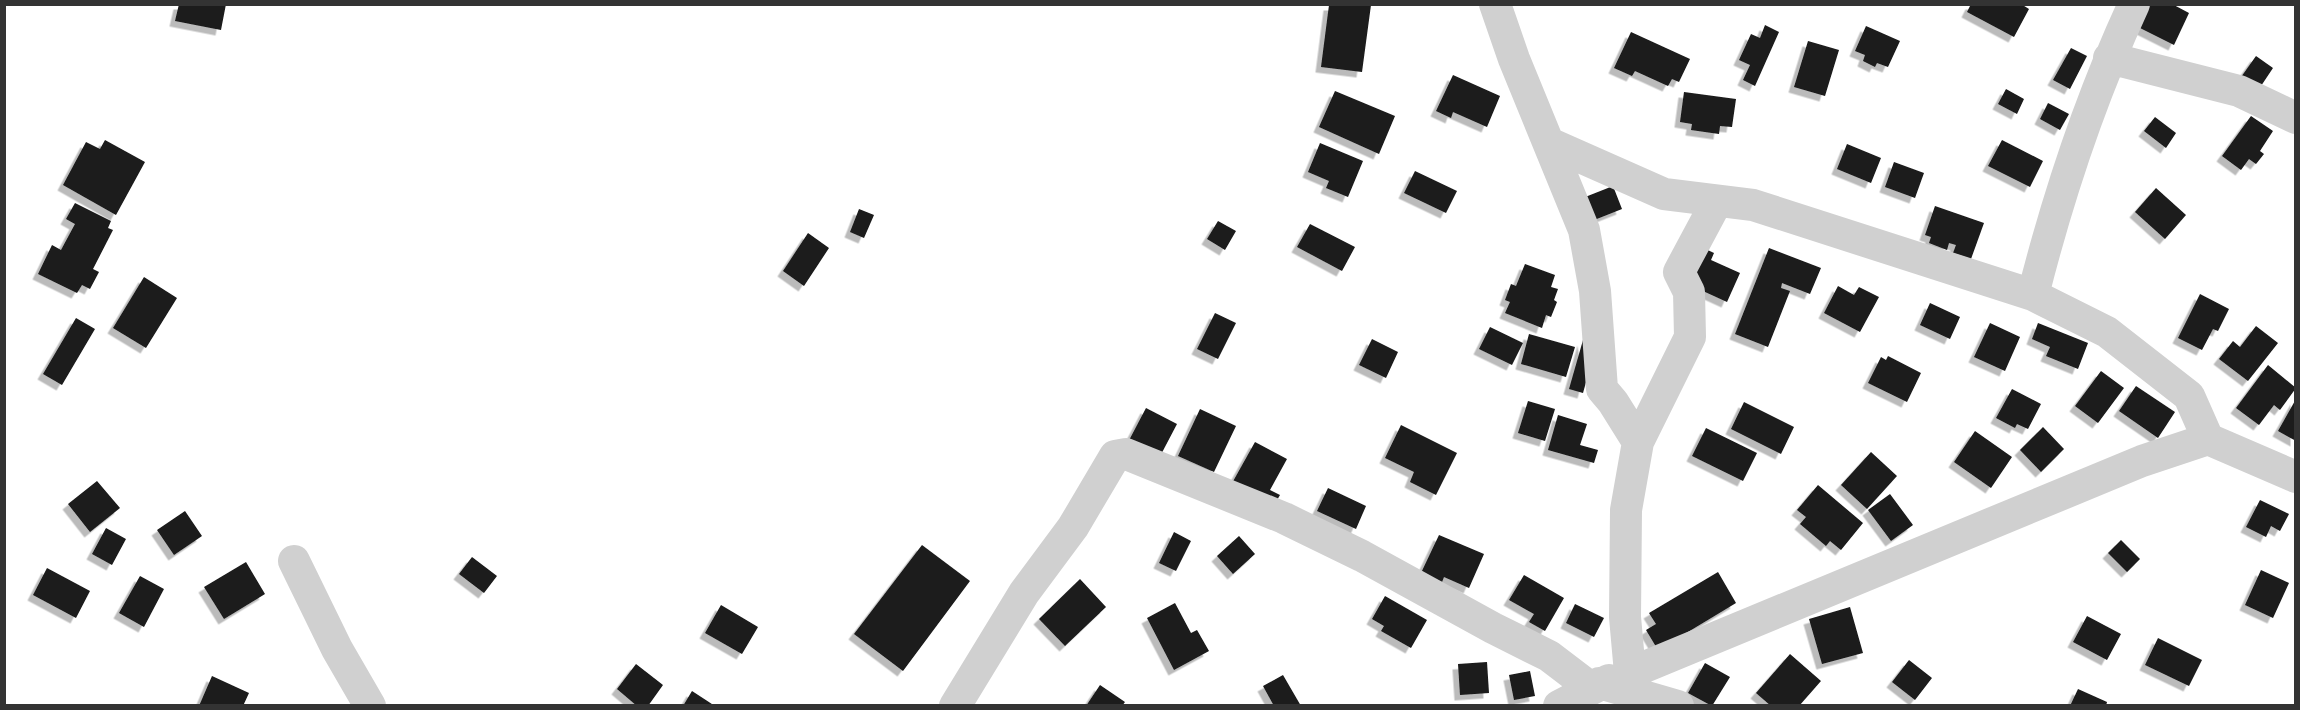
<svg xmlns="http://www.w3.org/2000/svg" width="2300" height="710" font-family="Mulish,sans-serif">
	<style>
		.building { fill: #1a1a1a; filter: url(#shadow) }
		.lines { fill: none; stroke-linecap: round; stroke-linejoin: round }
		.minor { stroke: #d0d0d0; stroke-width: 32 }
	</style>
	<defs>
		<filter id="shadow"><feDropShadow dx="-5.5" dy="5.5" stdDeviation="0" flood-color="#0004"/></filter>
	</defs>
	<rect width="100%" height="100%" fill="#fff"/>
	<path class="building" d="M179 4H226L221 30 175 21Z
		M1971 4H2021L2029 9 2014 37 1967 12Z
		M2149 4H2172L2189 13 2174 45 2138 27Z
		M1329 5H1371L1362 72 1321 67Z
		M1765 25 1779 32 1755 86 1743 80 1750 65 1739 60 1751 34 1760 38Z
		M1866 26 1900 41 1888 67 1877 63 1875 67 1863 61 1865 55 1855 51Z
		M1631 32 1690 59 1679 82 1672 79 1668 86 1635 71 1632 76 1614 68Z
		M1808 41 1839 50 1825 96 1794 87Z
		M2071 48 2087 56 2070 89 2053 80Z
		M2256 56 2273 68 2257 92 2239 80Z
		M1453 75 1500 96 1487 127 1453 112 1451 118 1436 111Z
		M2006 89 2024 99 2017 114 1998 104Z
		M1335 91 1395 116 1379 154 1319 127Z
		M1684 92 1736 99 1732 127 1720 126 1719 134 1691 130 1692 124 1680 122Z
		M2048 103 2069 114 2060 130 2040 119Z
		M2251 116 2273 131 2260 151 2264 154 2256 164 2249 159 2241 170 2222 156Z
		M2155 117 2176 133 2166 148 2144 131Z
		M105 140 145 162 116 215 63 185 86 142 100 149Z
		M2002 140 2043 161 2030 187 1988 166Z
		M1320 143 1363 161 1348 197 1326 188 1329 181 1308 172Z
		M1847 144 1881 158 1871 183 1837 169Z
		M1894 162 1924 173 1915 198 1885 187Z
		M1415 171 1457 191 1446 213 1404 193Z
		M1613 186 1622 209 1579 226 1570 203Z
		M2156 188 2186 215 2165 239 2135 212Z
		M75 203 111 221 108 228 113 230 93 269 99 272 90 289 82 285 77 293 38 274 52 245 61 250 75 224 66 219Z
		M1935 206 1984 223 1971 259 1953 253 1956 245 1949 243 1947 250 1929 243 1931 237 1925 235Z
		M859 209 874 215 864 238 850 232Z
		M1218 221 1236 231 1225 250 1207 239Z
		M1310 224 1355 247 1342 271 1297 247Z
		M808 233 829 248 804 286 783 271Z
		M1695 244 1714 253 1711 260 1740 273 1727 302 1679 280Z
		M1769 248 1821 268 1810 294 1782 283 1781 288 1790 291 1768 347 1735 334Z
		M1525 264 1555 275 1551 287 1558 289 1554 300 1557 302 1551 317 1546 315 1542 328 1505 313 1510 302 1505 300 1511 284 1516 286Z
		M144 277 177 298 146 348 113 328Z
		M1838 286 1854 295 1859 287 1879 297 1860 332 1824 313Z
		M2200 294 2229 309 2218 331 2213 329 2202 350 2178 338Z
		M1930 303 1960 317 1950 339 1920 325Z
		M1215 313 1236 323 1218 359 1197 349Z
		M76 318 95 329 62 385 43 374Z
		M1990 323 2020 337 2005 371 1974 357Z
		M2038 323 2088 343 2078 369 2046 356 2050 347 2032 339Z
		M2256 326 2278 343 2248 381 2219 359 2233 341 2240 347Z
		M1490 327 1523 343 1512 365 1479 349Z
		M1529 334 1575 347 1566 377 1521 364Z
		M1372 339 1398 352 1386 378 1359 365Z
		M1583 340 1588 375 1583 393 1569 389Z
		M1888 356 1921 373 1907 402 1868 383 1881 357 1886 360Z
		M2268 365 2296 388 2280 410 2274 405 2259 425 2236 408Z
		M2101 371 2124 388 2098 423 2075 406Z
		M2136 386 2175 412 2158 438 2119 411Z
		M2012 389 2041 404 2028 429 2017 424 2015 428 1996 418Z
		M2296 399V441L2278 431Z
		M1528 401 1555 409 1545 441 1518 433Z
		M1744 402 1794 427 1781 454 1731 429Z
		M1146 408 1177 424 1156 464 1125 448Z
		M1200 409 1236 426 1214 472 1178 456Z
		M1558 415 1587 424 1580 445 1598 450 1594 463 1548 450Z
		M1401 425 1457 453 1436 495 1410 482 1414 472 1385 458Z
		M2043 427 2064 449 2041 472 2020 450Z
		M1706 428 1757 453 1743 481 1692 456Z
		M1975 431 2012 457 1991 488 1954 462Z
		M1255 442 1287 459 1270 490 1280 495 1273 507 1231 485Z
		M1871 452 1897 476 1867 509 1841 485Z
		M97 481 120 508 90 532 68 504Z
		M1818 485 1863 523 1841 550 1830 541 1826 546 1800 524 1806 517 1797 510Z
		M1328 488 1366 506 1356 529 1317 511Z
		M1890 494 1913 525 1891 541 1868 510Z
		M2260 500 2289 514 2280 531 2271 526 2266 537 2246 527Z
		M185 511 202 536 174 555 157 530Z
		M106 528 126 539 112 565 92 554Z
		M1174 532 1191 541 1176 571 1159 563Z
		M1439 535 1484 554 1469 588 1444 577 1442 582 1421 573Z
		M1239 536 1255 554 1233 574 1217 556Z
		M2121 540 2140 559 2127 572 2108 553Z
		M922 545 970 581 903 671 854 634Z
		M472 557 497 576 484 593 459 574Z
		M246 562 265 594 224 619 204 587Z
		M47 568 90 591 76 618 33 595Z
		M2261 570 2289 583 2273 618 2245 605Z
		M1718 572 1736 603 1658 650 1646 630 1656 624 1649 613Z
		M1524 575 1564 598 1545 631 1529 622 1534 614 1509 600Z
		M140 576 164 589 144 627 119 613Z
		M1080 579 1106 607 1065 646 1039 619Z
		M1385 596 1427 620 1411 648 1381 631 1384 626 1372 619Z
		M1175 603 1191 633 1197 630 1209 651 1174 670 1147 618Z
		M1575 604 1604 618 1594 637 1566 623Z
		M721 605 758 627 742 654 705 633Z
		M1850 607 1863 653 1822 664 1809 619Z
		M2087 616 2121 634 2107 660 2073 642Z
		M2158 638 2202 660 2189 686 2145 665Z
		M1790 654 1821 681 1799 706H1771L1756 693Z
		M1909 660 1932 678 1915 700 1892 682Z
		M1487 662 1489 693 1460 695 1458 664Z
		M1705 663 1730 677 1712 706 1688 693Z
		M636 664 663 685 648 706H637L617 689Z
		M1530 671 1535 696 1514 700 1509 675Z
		M1283 675 1301 706H1274L1263 686Z
		M212 676 249 693 243 706H199Z
		M1100 685 1125 702 1122 706H1086Z
		M2078 689 2107 702 2106 706H2070Z
		M692 691 715 706H683Z"/>
	<g class="lines">
		<path class="minor" d="M1495 4 1514 59 1584 230 1595 291 1602 389 1613 402 1638 442 1626 510 1625 617 1630 673 2142 461 2208 439 2296 477
			M2109 58 2239 91 2296 118
			M1551 144 1664 194 1753 205 2033 295 2107 332 2189 396 2208 439
			M2033 295C2058 196 2091 97 2134 4
			M1638 442 1690 337 1689 292 1679 272 1717 201
			M294 561 337 649 370 706
			M1599 683 1678 706
			M955 706 1024 593 1073 527 1115 456 1126 454 1284 518 1362 556 1493 628 1549 656 1591 688
			M1559 706 1609 680"/>
	</g>
	<rect width="2300" height="710" fill="none" stroke="#333333" stroke-width="12"/>
</svg>
